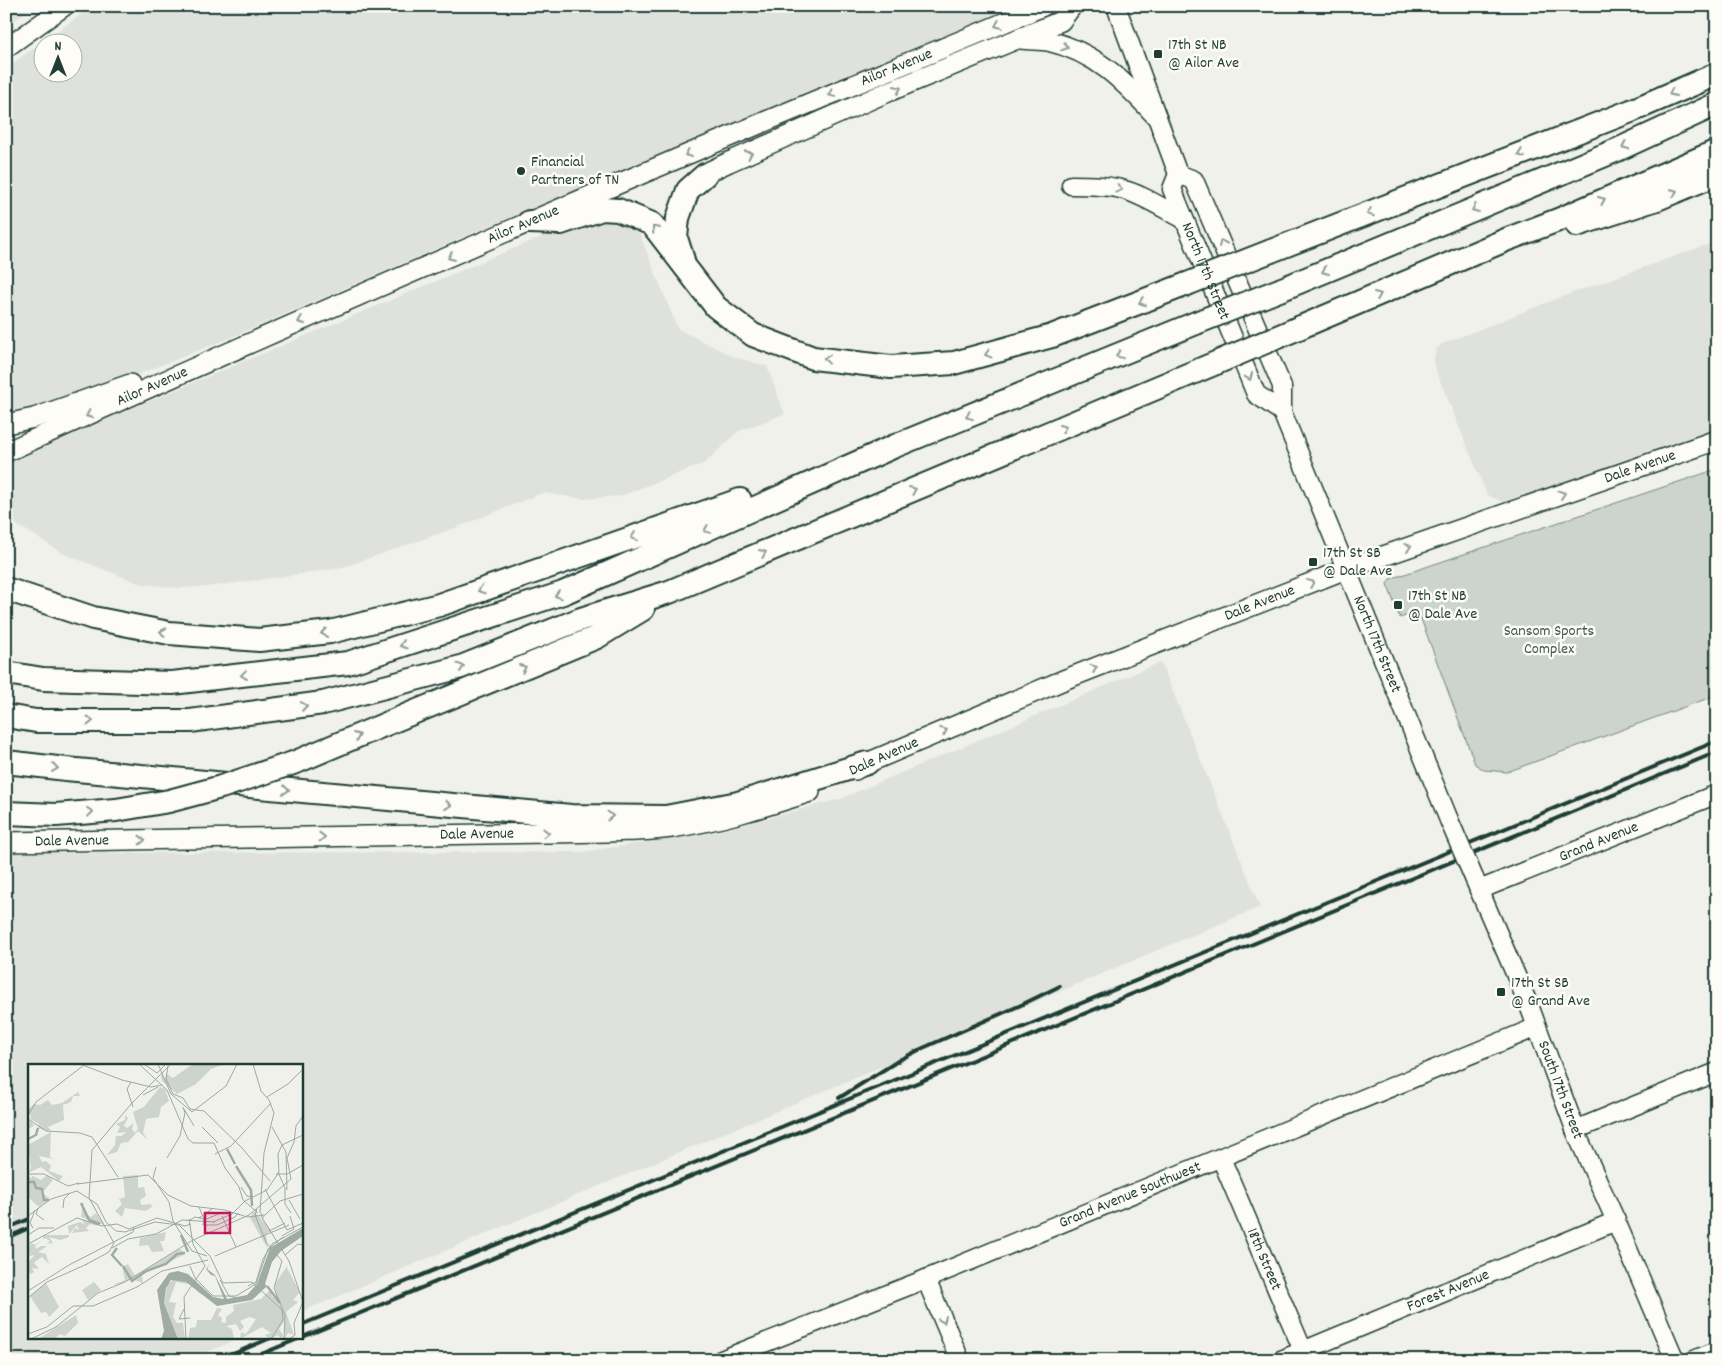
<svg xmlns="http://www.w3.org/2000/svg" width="1723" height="1366" font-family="Dekko,sans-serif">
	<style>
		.built { fill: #dfe2dc; fill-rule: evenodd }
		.green { fill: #cdd3cd; stroke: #768880 }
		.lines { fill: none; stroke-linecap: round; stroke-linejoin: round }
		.secondary-casing { stroke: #1f3d34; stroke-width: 21 }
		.primary-casing { stroke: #1f3d34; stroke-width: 22 }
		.highway-casing { stroke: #1f3d34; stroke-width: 26 }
		.secondary { stroke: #fdfcf7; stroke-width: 18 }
		.primary { stroke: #fdfcf7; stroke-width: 19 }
		.highway { stroke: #fdfcf7; stroke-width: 22 }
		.rail { stroke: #1f3d34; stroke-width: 4 }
		.secondary-bridge-casing { stroke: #1f3d34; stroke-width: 21; stroke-linecap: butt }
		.highway-bridge-casing { stroke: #1f3d34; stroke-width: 26; stroke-linecap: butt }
		.secondary-bridge { stroke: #fdfcf7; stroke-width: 18 }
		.highway-bridge { stroke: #fdfcf7; stroke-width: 22 }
		.oneway { stroke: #8e9c96 }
		.poi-dot { fill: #1f3d34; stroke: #fdfcf7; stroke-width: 2 }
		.labels { text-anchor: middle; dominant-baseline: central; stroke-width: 5; stroke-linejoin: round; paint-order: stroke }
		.poi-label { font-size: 16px; fill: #1f3d34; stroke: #fdfcf7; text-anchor: start }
		.street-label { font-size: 16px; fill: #1f3d34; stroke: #fdfcf7 }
		.park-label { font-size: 16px; fill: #425b53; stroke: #fdfcf7 }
		.inset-river { fill: none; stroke: #9faca4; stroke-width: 2.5 }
		.inset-road { fill: none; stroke: #9ca9a2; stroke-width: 1 }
		.view { fill: #c2185b; fill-opacity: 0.15; stroke: #c2185b; stroke-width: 2.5 }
		.inset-edge { fill: none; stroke: #1f3d34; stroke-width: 2.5 }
	</style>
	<rect width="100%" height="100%" fill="#f0f1eb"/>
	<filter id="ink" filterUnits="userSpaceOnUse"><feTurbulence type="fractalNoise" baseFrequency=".02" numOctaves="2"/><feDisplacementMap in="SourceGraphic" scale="10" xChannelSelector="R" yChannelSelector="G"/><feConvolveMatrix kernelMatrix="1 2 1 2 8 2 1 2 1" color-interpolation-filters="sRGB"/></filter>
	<g filter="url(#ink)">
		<path class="built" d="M6 6H35L6 26Z
			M93 6H1014L864 71 473 233 230 338 74 400 6 417V68ZM42 42H72V72H42Z
			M598 215 636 225 678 329 734 357 767 366 785 414 739 431 705 463 621 496 585 499 542 493 458 527 341 568 266 579 206 587 178 588 141 584 64 554 6 518V461L553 232Z
			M1717 241V433L1522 498 1505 503 1487 495 1438 376 1433 362 1436 349 1442 344 1561 297Z
			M1161 662 1260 907 301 1312V1065H29V1337H242L189 1360H6V853L582 852 715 832 840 799Z"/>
		<path class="green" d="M1717 469V695L1507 772 1484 770 1475 764 1418 611 1400 618 1387 584 1390 579Z"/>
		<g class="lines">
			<defs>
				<g id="secondary">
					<path id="s1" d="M1116 6 1178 174 1172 189 1256 394 1282 412"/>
					<path d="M6 48 65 6"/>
					<path id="s2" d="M1178 174 1194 180 1282 386V412L1449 820"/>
					<path d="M1071 185C1088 185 1104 185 1121 189 1144 195 1163 209 1184 219"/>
					<path id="s3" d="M1474 878 1530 1008 1578 1137 1616 1221 1675 1360"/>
					<path id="s4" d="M1479 890 1717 794"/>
					<path d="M1575 1130 1717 1072"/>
					<path id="s5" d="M1221 1158 1307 1360"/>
					<path d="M926 1279 960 1360"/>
					<path id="s6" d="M721 1360 926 1279 1537 1027"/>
					<path id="s7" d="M1281 1360 1616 1221"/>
					<path d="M1694 1360 1717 1351"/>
				</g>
				<g id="primary">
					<path d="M1021 39C1030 40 1040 40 1048 41 1096 52 1123 81 1155 115"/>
					<path d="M705 175 710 171 729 162 883 94 1061 21 1072 6"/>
					<path d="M6 424 34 418 130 384"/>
					<path id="s8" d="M6 452C251 341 497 235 745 130 844 88 944 49 1043 6"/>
					<path id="s9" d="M855 770 867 763 1066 679 1346 569 1717 440"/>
					<path id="s10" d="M6 842 609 832C630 831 651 831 671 828 719 821 764 807 810 792"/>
				</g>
				<path id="highway" d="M529 222 561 223 602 209 618 210 652 224 716 307 753 335 813 358 891 367 954 363 1052 336 1187 284
					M1577 225 1657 199 1717 174
					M1271 251 1631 111 1717 74
					M683 260 676 238 678 218 688 190 705 175
					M1282 289 1617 150 1717 104
					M1301 327 1508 239 1558 220 1717 151
					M6 589 93 618 169 633 259 640 330 632 439 605 740 500
					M6 673 43 679 172 683 348 663 563 593 895 446 1196 323
					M6 716 36 721H190L323 703 461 667 581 619 669 592 1216 363
					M6 762 66 769 571 816 666 817 738 803 867 763
					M296 762 405 716 597 637 643 609"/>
			</defs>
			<use href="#secondary" class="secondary-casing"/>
			<use href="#primary" class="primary-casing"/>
			<use href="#highway" class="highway-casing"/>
			<use href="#secondary" class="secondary"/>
			<use href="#primary" class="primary"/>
			<use href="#highway" class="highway"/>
			<path class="rail" d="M839 1098 901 1059 923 1048 1021 1005 1060 986
				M6 1229 29 1219
				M6 1238 29 1228
				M301 1325 1717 741
				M219 1360 273 1337
				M247 1360 1717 752"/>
			<defs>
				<path id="secondary-bridge" d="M1449 820 1474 878"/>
				<path id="highway-bridge" d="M1187 284 1271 251
					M1196 323 1282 289
					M1216 363 1301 327
					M6 813 56 815 116 810 169 801 221 787 296 762"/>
			</defs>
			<use href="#secondary-bridge" class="secondary-bridge-casing"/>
			<use href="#highway-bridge" class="highway-bridge-casing"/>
			<use href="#secondary-bridge" class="secondary-bridge"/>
			<use href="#highway-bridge" class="highway-bridge"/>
		</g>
		<defs><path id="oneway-chevron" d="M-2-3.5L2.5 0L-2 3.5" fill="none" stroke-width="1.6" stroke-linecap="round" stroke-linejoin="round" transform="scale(1.25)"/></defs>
		<g class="oneway">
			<use href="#oneway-chevron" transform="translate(998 25) rotate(157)"/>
			<use href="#oneway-chevron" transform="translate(1065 47) rotate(19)"/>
			<use href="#oneway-chevron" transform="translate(898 89) rotate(-23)"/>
			<use href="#oneway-chevron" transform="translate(1672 93) rotate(156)"/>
			<use href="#oneway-chevron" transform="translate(832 94) rotate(158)"/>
			<use href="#oneway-chevron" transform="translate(1625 146) rotate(155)"/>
			<use href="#oneway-chevron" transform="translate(688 154) rotate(157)"/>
			<use href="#oneway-chevron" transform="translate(749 154) rotate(-24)"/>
			<use href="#oneway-chevron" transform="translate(1521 154) rotate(159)"/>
			<use href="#oneway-chevron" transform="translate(1119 189) rotate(14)"/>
			<use href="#oneway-chevron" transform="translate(1674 192) rotate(-23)"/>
			<use href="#oneway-chevron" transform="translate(1602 200) rotate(-23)"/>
			<use href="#oneway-chevron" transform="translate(1475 209) rotate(157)"/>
			<use href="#oneway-chevron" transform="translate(1370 213) rotate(159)"/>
			<use href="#oneway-chevron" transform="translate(655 229) rotate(-131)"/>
			<use href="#oneway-chevron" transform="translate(1222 243) rotate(-114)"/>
			<use href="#oneway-chevron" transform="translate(451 257) rotate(157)"/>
			<use href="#oneway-chevron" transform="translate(1325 271) rotate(157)"/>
			<use href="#oneway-chevron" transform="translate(1378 295) rotate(-23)"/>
			<use href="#oneway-chevron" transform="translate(1142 302) rotate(159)"/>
			<use href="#oneway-chevron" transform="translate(301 321) rotate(157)"/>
			<use href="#oneway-chevron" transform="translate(988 354) rotate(165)"/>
			<use href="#oneway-chevron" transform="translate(1119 355) rotate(158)"/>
			<use href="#oneway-chevron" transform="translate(827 359) rotate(-173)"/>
			<use href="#oneway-chevron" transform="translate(1249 377) rotate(67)"/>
			<use href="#oneway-chevron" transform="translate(89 415) rotate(156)"/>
			<use href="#oneway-chevron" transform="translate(969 416) rotate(158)"/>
			<use href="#oneway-chevron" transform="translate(1063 428) rotate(-23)"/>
			<use href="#oneway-chevron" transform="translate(913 490) rotate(-23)"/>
			<use href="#oneway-chevron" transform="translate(1562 494) rotate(-19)"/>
			<use href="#oneway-chevron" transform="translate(707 530) rotate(156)"/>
			<use href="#oneway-chevron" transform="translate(634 537) rotate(161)"/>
			<use href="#oneway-chevron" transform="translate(1408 547) rotate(-19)"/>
			<use href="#oneway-chevron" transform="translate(763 553) rotate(-23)"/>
			<use href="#oneway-chevron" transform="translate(1311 583) rotate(-22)"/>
			<use href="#oneway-chevron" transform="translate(481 590) rotate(161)"/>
			<use href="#oneway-chevron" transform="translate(558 595) rotate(161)"/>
			<use href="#oneway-chevron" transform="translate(163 632) rotate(-169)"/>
			<use href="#oneway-chevron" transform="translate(324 633) rotate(172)"/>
			<use href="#oneway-chevron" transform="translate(403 645) rotate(162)"/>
			<use href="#oneway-chevron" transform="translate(461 667) rotate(-18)"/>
			<use href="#oneway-chevron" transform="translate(523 668) rotate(-22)"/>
			<use href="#oneway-chevron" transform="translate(1094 668) rotate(-21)"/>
			<use href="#oneway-chevron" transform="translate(244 675) rotate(173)"/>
			<use href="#oneway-chevron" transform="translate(304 706) rotate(-8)"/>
			<use href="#oneway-chevron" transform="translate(90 721)"/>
			<use href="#oneway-chevron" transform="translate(944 731) rotate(-22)"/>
			<use href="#oneway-chevron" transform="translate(357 736) rotate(-23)"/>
			<use href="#oneway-chevron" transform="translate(55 768) rotate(8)"/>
			<use href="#oneway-chevron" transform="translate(286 790) rotate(5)"/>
			<use href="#oneway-chevron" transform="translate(448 805) rotate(5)"/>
			<use href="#oneway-chevron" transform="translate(90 812) rotate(-5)"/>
			<use href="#oneway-chevron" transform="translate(610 816) rotate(1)"/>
			<use href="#oneway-chevron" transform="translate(546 833) rotate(-1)"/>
			<use href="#oneway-chevron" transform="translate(322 837) rotate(-1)"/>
			<use href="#oneway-chevron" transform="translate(142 840) rotate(-1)"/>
			<use href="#oneway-chevron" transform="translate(943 1320) rotate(67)"/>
		</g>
	</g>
	<g class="poi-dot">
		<rect x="1153" y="49" width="10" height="10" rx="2.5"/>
		<circle cx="521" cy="171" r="5"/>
		<rect x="1308" y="557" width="10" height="10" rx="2.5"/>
		<rect x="1393" y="600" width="10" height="10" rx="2.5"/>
		<rect x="1496" y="987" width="10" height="10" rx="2.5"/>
	</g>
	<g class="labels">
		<g class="poi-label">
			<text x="1168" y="45">17th St NB<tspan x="1168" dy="18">@ Ailor Ave</tspan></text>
			<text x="531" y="162">Financial<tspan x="531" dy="18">Partners of TN</tspan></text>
			<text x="1323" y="553">17th St SB<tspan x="1323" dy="18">@ Dale Ave</tspan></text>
			<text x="1408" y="596">17th St NB<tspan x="1408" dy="18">@ Dale Ave</tspan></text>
			<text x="1511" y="983">17th St SB<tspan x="1511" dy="18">@ Grand Ave</tspan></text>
		</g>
		<g class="street-label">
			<text stroke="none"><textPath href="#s8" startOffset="970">Ailor Avenue</textPath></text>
			<text stroke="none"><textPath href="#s8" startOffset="565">Ailor Avenue</textPath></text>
			<text stroke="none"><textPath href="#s1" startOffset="284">North 17th Street</textPath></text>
			<text stroke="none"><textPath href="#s8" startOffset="160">Ailor Avenue</textPath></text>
			<text stroke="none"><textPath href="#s9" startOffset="842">Dale Avenue</textPath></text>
			<text stroke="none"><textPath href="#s9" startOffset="438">Dale Avenue</textPath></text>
			<text stroke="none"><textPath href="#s2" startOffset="518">North 17th Street</textPath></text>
			<text transform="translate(884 757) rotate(-24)">Dale Avenue</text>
			<text stroke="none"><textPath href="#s10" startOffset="471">Dale Avenue</textPath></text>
			<text stroke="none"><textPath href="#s10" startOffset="66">Dale Avenue</textPath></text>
			<text stroke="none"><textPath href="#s4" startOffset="129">Grand Avenue</textPath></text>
			<text stroke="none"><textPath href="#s3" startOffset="229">South 17th Street</textPath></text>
			<text stroke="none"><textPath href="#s6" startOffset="441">Grand Avenue Southwest</textPath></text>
			<text stroke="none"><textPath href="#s5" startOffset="110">18th Street</textPath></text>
			<text stroke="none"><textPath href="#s7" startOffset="181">Forest Avenue</textPath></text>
		</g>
		<g class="park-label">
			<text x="1549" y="631">Sansom Sports<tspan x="1549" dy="18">Complex</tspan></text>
		</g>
	</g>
	<g transform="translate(28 1064)">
		<rect width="275" height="275" fill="#f0f1eb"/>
		<path d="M165 0H196L183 5 168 20 149 30 134 17 133 12 134 10 137 16 140 4 139 10 145 14ZM132 23 137 25 141 37 133 43 131 53 118 55 115 69 120 76 110 67 100 78 93 79 89 88 79 91 87 81 88 72H94L98 68 89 69 92 63 88 60 97 56V51L100 54 96 62 99 64 106 59 104 65 107 69 110 65 105 48 116 43ZM50 28 52 32H45L43 38 35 41 36 56 20 63 23 66 19 67 23 68 17 66 10 64 11 60 2 55 6 62 0 65 3 53 0 45 6 40 12 41 20 36 24 41 34 39ZM23 68 22 93 26 95 11 92 14 98 18 97 23 102 21 107 35 112 31 117 13 103 0 109 3 104 0 81ZM3 111 13 116 19 111 25 116 14 129 22 135 11 143 0 133V113L4 114ZM110 111V124L116 123 118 132 112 136 113 141 122 140 125 142 118 147 97 144 94 153 87 147 94 140 91 135 97 133 95 112ZM55 138 58 150 63 153 68 149 76 161 53 153ZM226 147 243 166 238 171 240 185 222 154ZM54 155 68 160 70 162 62 160 58 164 61 167 44 169 47 164 51 166 49 161 41 170 40 162 52 158 56 160ZM138 168 136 177H132L136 187 124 188 120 181 111 182 112 174ZM15 171H41V173L32 176 21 173 25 179 19 180 22 177 17 174 7 182 8 185 13 182H19L10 188 18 190 20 198 23 197 20 199 14 193 8 197 6 199 11 205 4 204 6 208 3 210 0 207V198L7 191 1 192 2 187 0 191V185L3 179 7 181 15 176ZM151 185 157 188 155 191 114 211 115 219 103 215 88 221 87 220 97 216 94 203 100 200 107 212ZM260 201 259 204 272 228 265 236 270 238 258 248 266 271 260 269 257 274V256L251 265 255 271 254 275 250 271 242 275 237 271 243 269 234 263 212 275 213 268 218 270 228 255 221 253 212 257 216 263 212 267 208 260 198 262 204 265 206 275H160L162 264 168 263 169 256H183L189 244 194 245 190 251 194 254 193 258 198 259V253L206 247 205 241 233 235 243 225 244 232 252 239 248 233 247 220ZM146 215 158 218 171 227 175 232 161 220 148 218 141 238 148 239 145 253 149 259H155L157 274 150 275 136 239 139 221ZM66 218 73 226 60 236 54 226ZM18 219 31 243 21 253 18 248 13 249 2 232ZM48 251 50 259 37 272 32 270 26 275H10Z" fill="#cdd3cd"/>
		<path d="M275 164V172L253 187 244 198 237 220 239 222 224 236 189 242 158 218 143 216 138 224 136 239 150 275H133L136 267 129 226 141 209 150 207 160 210 185 233 196 235 187 212 183 211 178 205 182 200 179 205 187 211 199 235 219 231 229 220 242 184Z" fill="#9faca4"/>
		<path class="inset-river" d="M0 75 8 71 10 64M199 85 207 100M208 102 223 126 224 142M0 118H6L8 124 14 125 16 136H21M53 139 61 156 72 160M153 171 160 188M89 184 84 191 94 202M95 202 104 217 118 207 138 200 149 190 157 189M239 222 252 239"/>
		<path class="inset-road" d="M52 0 94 16 123 23 134 21M111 0 139 26 160 75 165 79H186L197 104 211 123 215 136 230 149M116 0 129 9 138 0M130 0 143 30 164 48 198 22 209 0M225 0 233 27 241 36 246 49 236 89 232 148 236 154M140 2 138 15 145 30 155 34 162 45 176 47 214 84 242 117M103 18 99 25 105 43M115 31 130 23M239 33 260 20 275 5M156 45 166 62M0 51 8 38 56 1M0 55 18 67 52 69 64 73 90 113M174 63 190 79M244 63 258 88 259 126M187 90 203 82 243 39M139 94 152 72 157 49 155 43M128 103 125 114 141 138 145 157 164 187 179 192M250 108 257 124V140L263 149M0 110H16L40 122 51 119M248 110H259L275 101M49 120 120 111 140 131 163 142 197 146 212 151M213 123 219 132 225 133M237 125 259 166 275 159M261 136 272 155M171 143 176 155 175 161H189L207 153 210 149M10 144 8 150 16 156M35 144 36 135 42 129M229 145 227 151 238 178 254 197 246 224 257 251 256 275M210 150 219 153 237 151 252 137 275 130M0 152 23 135 49 127 69 140 78 158 88 167 97 168 127 158 151 161 182 192 195 219 224 218 254 246 255 256 243 275M194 152 208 183M233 152 261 197 275 238M171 154 184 145M162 156 167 153 176 155M176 156 193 149M185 158 204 150 217 137 239 126 251 108 250 90 254 81 275 71M5 164 2 159 7 146M241 167 257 159M0 171 11 164H26M254 172 266 165 262 152M0 180 49 154 74 162 89 160 101 165 129 154 157 162 163 160M84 184 100 175 128 170 154 156 187 158M239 186 255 173M257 191 270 180 275 181M187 192 261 161M57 201 81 188 86 179 61 134 64 86 104 39 143 0M162 202 167 214 185 232H208L228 220 240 185M192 216 201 232 209 234M220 222 228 218 235 195 244 180 275 163M0 227 41 201 105 168 106 163M0 234 19 218 59 200M156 245 151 255 162 254M0 270 19 263 45 242H65L109 223 134 207 180 196M3 275 28 263 70 229 97 218 165 176 221 151 263 115 259 94 266 78 268 62 275 52M158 275 156 233 177 202 165 180 161 155M261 275 267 271 266 259 275 238"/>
		<path class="view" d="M177 149H202V169H177Z"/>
		<rect width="275" height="275" class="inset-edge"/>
	</g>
	<rect width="1723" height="1366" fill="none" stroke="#fdfcf7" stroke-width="25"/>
	<rect x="12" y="12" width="1698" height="1341" fill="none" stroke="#1f3d34" stroke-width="2" filter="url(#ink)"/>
	<g transform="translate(58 58)"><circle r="24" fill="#fdfcf7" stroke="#a4b0a9"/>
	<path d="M0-4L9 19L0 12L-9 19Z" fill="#1f3d34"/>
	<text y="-8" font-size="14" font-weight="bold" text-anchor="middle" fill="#1f3d34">N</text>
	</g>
</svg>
